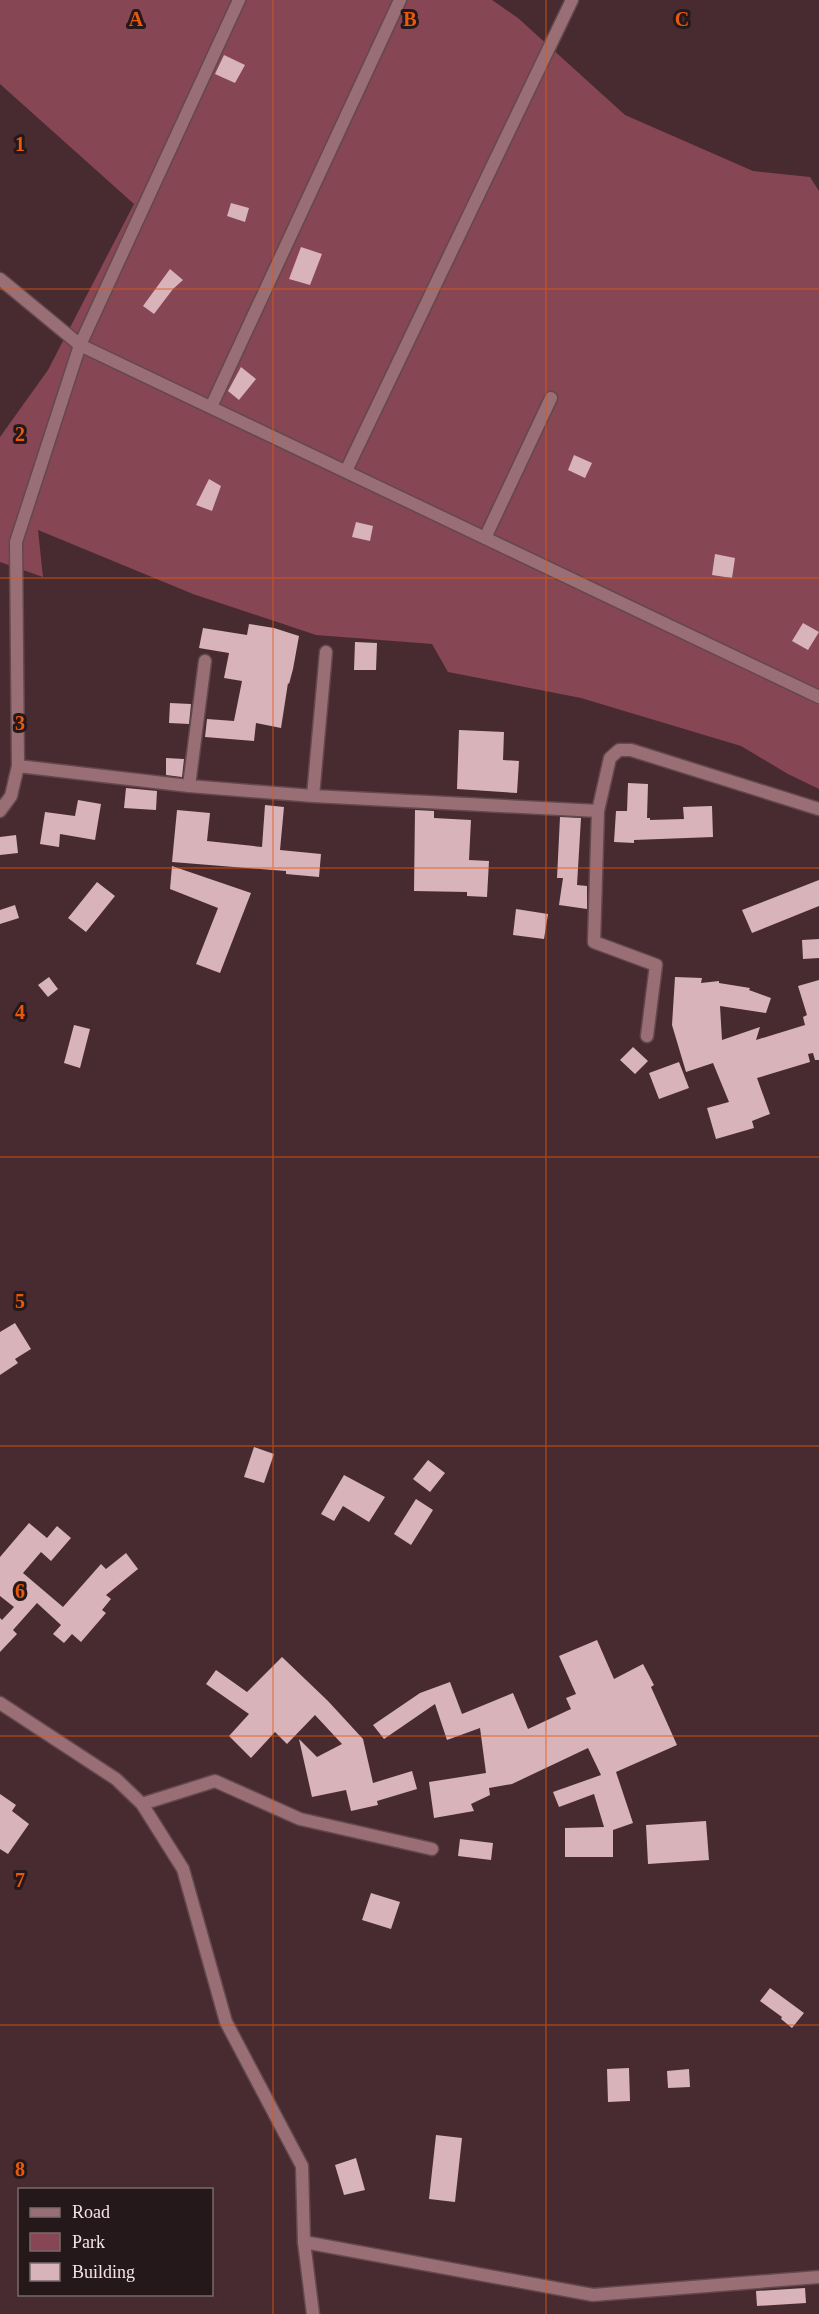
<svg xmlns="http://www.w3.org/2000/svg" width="819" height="2314" font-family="Georgia,serif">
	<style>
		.green { fill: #874653 }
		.building { fill: #d8b3b9 }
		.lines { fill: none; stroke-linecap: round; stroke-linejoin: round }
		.minor-casing { stroke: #63484d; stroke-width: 15 }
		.tertiary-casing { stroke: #63484d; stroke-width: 15 }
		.minor { stroke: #996f75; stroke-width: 12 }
		.tertiary { stroke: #996f75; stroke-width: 12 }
		.grid { fill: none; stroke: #e8590c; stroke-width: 1.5; stroke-opacity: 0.55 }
		.grid-label { font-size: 20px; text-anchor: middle; font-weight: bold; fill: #e8590c; stroke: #25181a; stroke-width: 6; stroke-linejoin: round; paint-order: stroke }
	</style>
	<rect width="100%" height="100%" fill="#472b30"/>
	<path class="green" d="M0 0H492L518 18 625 115 753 171 810 177 819 191V789L788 774 741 746 581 698 448 672 432 644 316 635 193 594 38 530 43 577 0 562V437L48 370 134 204 0 84Z"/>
	<path class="building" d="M224 55 245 65 235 83 215 74Z
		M231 203 249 208 245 222 227 216Z
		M301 247 322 254 310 285 289 279Z
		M170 269 183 280 173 289 154 314 143 306Z
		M241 367 256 379 239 400 228 391Z
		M574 455 592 463 585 478 568 470Z
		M209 479 221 486 212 511 196 505Z
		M356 522 373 526 370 541 352 537Z
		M715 554 735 558 732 578 712 575Z
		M803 623 819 632 808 650 792 641Z
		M249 624 274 628 299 636 293 669 289 684 288 683 281 728 256 723 254 741 205 737 207 719 234 721 242 681 224 678 229 653 199 648 203 628 247 635Z
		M355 642 377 643 376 670H354Z
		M170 703 191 704 189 724 169 723Z
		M459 730 504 732 503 760 519 761 517 793 457 789Z
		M166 758 184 759 182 777 166 775Z
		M628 783 648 784 647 818H650V820L684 819 683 807 712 806 713 837 634 840V843L614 842 616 811H627Z
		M126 788 157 791 156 810 124 808Z
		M78 800 101 804 95 840 60 834 59 847 40 844 45 812 75 816Z
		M265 805 284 807 280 850 321 854 319 877 286 874V871L172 862 177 810 210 813 207 841 262 847Z
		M415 810 434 811V818L471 820 469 860 489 861 487 897 467 896V892L414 891Z
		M560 817 581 818 577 885 587 886V909L559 905 563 878H557Z
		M16 835 18 853 0 855V837Z
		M172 866 251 893 220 973 196 964 218 908 170 889Z
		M819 880V906L752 933 742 910Z
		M97 882 115 896 86 932 68 918Z
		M15 905 19 918 0 924V910Z
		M516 909 548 914 544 939 513 935Z
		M819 939V958L803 959 802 940Z
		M49 977 58 989 48 997 38 985Z
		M675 977 702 978 701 983 719 981V983L750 988 749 990 771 998 766 1013 720 1006 722 1040 760 1027 756 1040 805 1025 803 1017 807 1015 798 986 819 980V1060H815L813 1053 808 1054 810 1062 757 1078 770 1114 752 1121 754 1128 716 1139 707 1108 729 1102 713 1063 686 1072 672 1025Z
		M74 1025 90 1029 80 1068 64 1063Z
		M633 1047 648 1061 635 1074 620 1060Z
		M679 1062 689 1088 659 1099 649 1073Z
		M15 1323 31 1349 15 1359 18 1363 0 1375V1332Z
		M254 1447 274 1454 264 1483 244 1477Z
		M428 1460 445 1473 430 1492 413 1479Z
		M344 1475 385 1497 369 1522 343 1506 334 1521 321 1514Z
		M416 1499 433 1510 411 1545 394 1534Z
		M29 1523 47 1538 57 1526 71 1538 51 1561 41 1552 23 1573 63 1607 101 1564 106 1569 126 1553 138 1569 106 1595 111 1599 102 1610 106 1613 81 1642 72 1634 64 1643 53 1634 61 1625 37 1603 13 1630 17 1634 0 1652V1618L2 1620 14 1607 0 1596V1557Z
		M597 1640 614 1679 643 1664 654 1685 651 1687 677 1745 616 1772 633 1823 613 1830V1857H565V1828L604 1827 594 1794 559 1807 553 1792 601 1775 588 1748 512 1784 489 1788 490 1795 471 1804 474 1811 434 1818 429 1782 486 1773 480 1728 447 1740 435 1704 384 1739 373 1725 420 1693 450 1682 462 1714 513 1693 528 1729 571 1709 566 1698 576 1694 559 1656Z
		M282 1657 328 1701 363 1739 373 1783 412 1771 417 1789 377 1801 378 1805 351 1811 346 1790 312 1797 299 1739 317 1757 342 1744 315 1715 287 1744 275 1732 251 1758 229 1736 249 1714 206 1684 216 1670 247 1692Z
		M0 1794 16 1805 12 1811 29 1824 8 1854 0 1849Z
		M706 1821 709 1860 648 1864 646 1825Z
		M460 1839 493 1843 491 1860 458 1856Z
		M371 1893 400 1902 391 1929 362 1920Z
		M770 1988 804 2013 792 2028 781 2019 782 2017 760 2001Z
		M629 2068 630 2101 608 2102 607 2069Z
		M689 2069 690 2087 668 2088 667 2071Z
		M436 2135 462 2138 455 2202 429 2199Z
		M356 2158 365 2190 344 2195 335 2165Z
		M805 2288 806 2303 757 2306 756 2291Z"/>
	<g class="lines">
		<defs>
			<path id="minor" d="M0 279 80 345 819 697
				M211 407 400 0
				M346 471 572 0
				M485 538 551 398
				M18 766 16 542 80 345 239 0
				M189 786 205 661
				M313 796 326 652
				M0 811 11 796 18 766 189 786 313 796 598 811 610 758 619 750H631L819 809
				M598 811 594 942 656 965 647 1036
				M142 1804 215 1781 300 1819 432 1849
				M304 2242 593 2295 819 2277"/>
			<path id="tertiary" d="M0 1703 116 1779 142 1804 183 1869 226 2022 302 2166 304 2242 313 2314"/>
		</defs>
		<use href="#minor" class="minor-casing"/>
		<use href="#tertiary" class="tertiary-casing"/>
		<use href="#minor" class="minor"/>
		<use href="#tertiary" class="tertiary"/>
	</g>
	<path class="grid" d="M273 0V2314M546 0V2314M0 289H819M0 578H819M0 868H819M0 1157H819M0 1446H819M0 1736H819M0 2025H819"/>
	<g class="grid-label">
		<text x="136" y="26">A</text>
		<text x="410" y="26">B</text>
		<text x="682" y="26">C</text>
		<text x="20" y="151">1</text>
		<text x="20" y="441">2</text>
		<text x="20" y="730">3</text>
		<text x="20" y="1019">4</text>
		<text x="20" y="1308">5</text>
		<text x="20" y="1598">6</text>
		<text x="20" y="1887">7</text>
		<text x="20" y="2176">8</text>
	</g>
	<rect x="18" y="2188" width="195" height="108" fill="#25181a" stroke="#79696c" stroke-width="1.5"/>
	<rect x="30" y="2208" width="30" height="9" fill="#996f75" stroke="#79696c" stroke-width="1.5"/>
	<text x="72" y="2218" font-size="18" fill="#f7e3e6">Road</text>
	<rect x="30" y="2233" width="30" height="18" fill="#874653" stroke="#79696c" stroke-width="1.5"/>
	<text x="72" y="2248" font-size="18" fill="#f7e3e6">Park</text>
	<rect x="30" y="2263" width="30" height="18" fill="#d8b3b9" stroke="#79696c" stroke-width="1.5"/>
	<text x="72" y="2278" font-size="18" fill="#f7e3e6">Building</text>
</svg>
